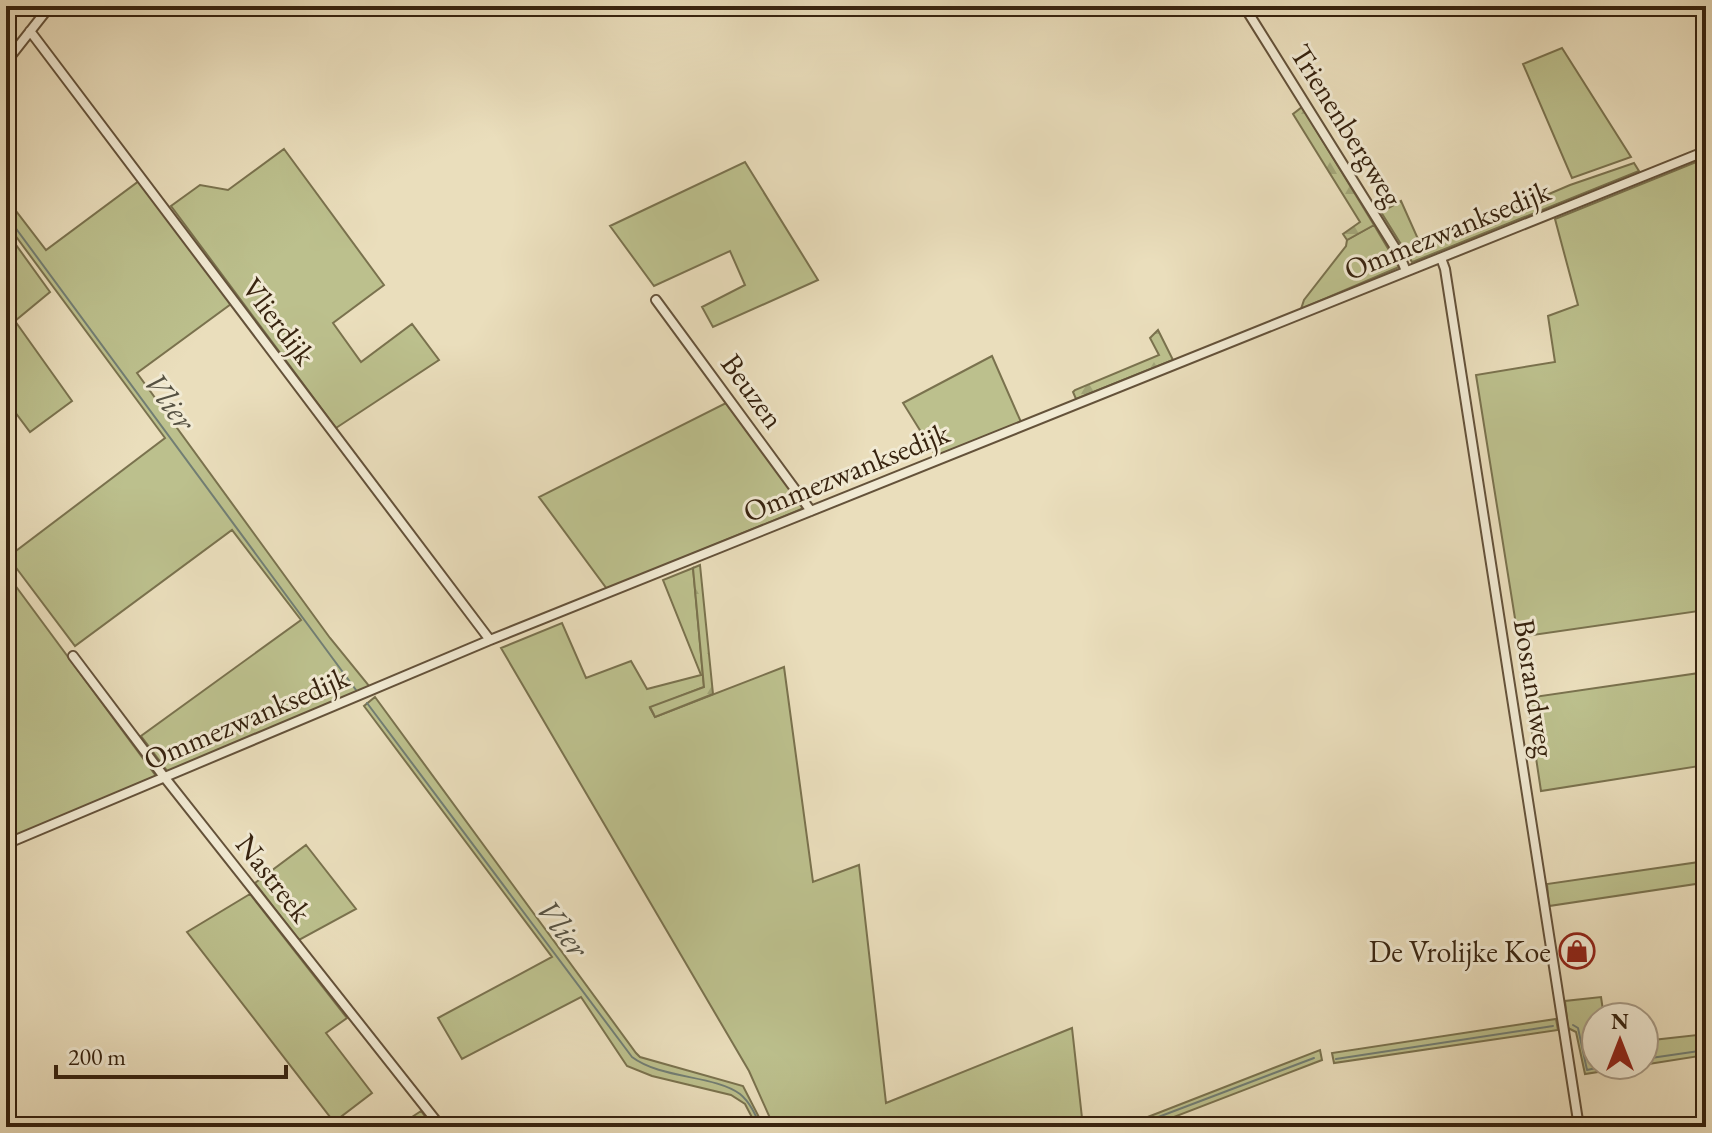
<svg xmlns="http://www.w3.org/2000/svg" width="1712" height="1133" font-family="'EB Garamond',serif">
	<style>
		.green { fill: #bcc08d; stroke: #7a724e; stroke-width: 2 }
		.forest { fill: url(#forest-firs); stroke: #7a724e; stroke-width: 2 }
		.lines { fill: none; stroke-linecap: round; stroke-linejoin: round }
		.stream { stroke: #727e74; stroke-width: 2 }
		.minor-casing { stroke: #64523a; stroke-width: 12 }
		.minor { stroke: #f1ead3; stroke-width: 8 }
		.labels { text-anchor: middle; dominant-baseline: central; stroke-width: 6; stroke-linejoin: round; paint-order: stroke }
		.street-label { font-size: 30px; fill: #37230f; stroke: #f1ead3 }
		.poi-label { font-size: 30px; fill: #37230f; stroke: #f1ead3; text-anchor: end }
		.water-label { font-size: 32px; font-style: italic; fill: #555142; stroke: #f1ead3 }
	</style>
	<defs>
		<pattern id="forest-firs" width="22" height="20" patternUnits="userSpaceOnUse" patternTransform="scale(2)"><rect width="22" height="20" fill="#bcc08d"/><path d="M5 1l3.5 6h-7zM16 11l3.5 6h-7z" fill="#a2a578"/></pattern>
	</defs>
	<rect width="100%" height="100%" fill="#eadebc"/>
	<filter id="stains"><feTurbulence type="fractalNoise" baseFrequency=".0025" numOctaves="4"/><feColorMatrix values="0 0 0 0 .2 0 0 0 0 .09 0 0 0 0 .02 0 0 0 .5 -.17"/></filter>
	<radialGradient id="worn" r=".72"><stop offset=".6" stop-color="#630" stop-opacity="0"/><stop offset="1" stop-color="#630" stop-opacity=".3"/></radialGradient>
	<path class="green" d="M1562 48 1631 157 1572 178 1523 64Z
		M284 149 384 285 333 323 361 362 412 324 439 360 336 428 171 206 200 185 228 190Z
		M1706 158V610L1518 637 1476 375 1555 362 1548 316 1578 305 1555 219Z
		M745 162 818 280 713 327 702 307 745 285 730 251 654 286 610 226Z
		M1634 163 1639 171 1415 261 1412 262 1381 212 1401 201 1422 248 1570 185Z
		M139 181 231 304 137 373 330 638 370 687 168 772 141 736 301 620 232 530 75 646 8 557 165 438 6 223V198L46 250Z
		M1374 225 1399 267 1301 309 1304 300 1346 246 1347 240Z
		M6 231 50 292 15 321 72 401 30 432 6 400Z
		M992 356 1021 422 936 456 903 403Z
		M726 403 804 508 607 589 539 497Z
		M693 568 704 687 650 708 655 717 784 667 813 882 859 865 886 1103 1072 1028 1083 1127H774L749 1071 501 648 562 623 586 678 631 661 647 689 701 675 663 580Z
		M6 573 156 776 7 840 6 838Z
		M1706 672V765L1541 791 1527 698Z
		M375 697 636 1053 640 1057 743 1086 764 1127H757L745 1104 731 1095 652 1076 627 1066 581 997 462 1059 438 1018 552 957 364 706Z
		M306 845 356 909 299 940 255 883Z
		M1706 861V968L1696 884 1549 906 1547 884Z
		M250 894 347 1018 326 1033 372 1093 334 1122 187 932Z
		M1601 997 1604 1017H1596V1065H1644V1041L1706 1034V1055L1585 1074 1576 1032 1568 1028 1565 1001Z
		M1556 1019 1558 1030 1334 1063 1332 1053Z
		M1320 1050 1322 1060 1148 1127H1122Z
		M421 1111 433 1127H397Z"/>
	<path class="forest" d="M1302 107 1374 225 1347 240 1343 234 1360 222 1293 114Z
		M1158 330 1173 360 1076 399 1073 392 1075 390 1159 355 1150 338Z
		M700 565 713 694 655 717 650 707 704 687 693 568Z"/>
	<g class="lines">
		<path class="stream" d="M6 215 356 690
			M367 703 632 1057C661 1079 714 1075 740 1094 750 1102 756 1116 761 1127
			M1573 1025 1578 1028 1587 1070 1610 1065
			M1336 1059 1553 1026
			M1644 1059 1706 1050
			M1132 1127 1314 1058"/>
		<defs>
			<path id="minor" d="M1244 6 1399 254 1406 271
				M30 31 490 640
				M6 62 50 6
				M1441 258 1445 269 1579 1127
				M656 300 811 511
				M73 656 165 778 441 1127
				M6 844 490 640 1706 151"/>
		</defs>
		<use href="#minor" class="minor-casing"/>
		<use href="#minor" class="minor"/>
	</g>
	<defs>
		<symbol id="shop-ring" viewBox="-11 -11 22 22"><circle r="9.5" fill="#f1ead3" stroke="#8f2418" stroke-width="1.5"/><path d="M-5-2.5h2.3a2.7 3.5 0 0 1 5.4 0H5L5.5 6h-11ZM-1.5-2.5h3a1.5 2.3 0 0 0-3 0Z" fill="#8f2418"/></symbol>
	</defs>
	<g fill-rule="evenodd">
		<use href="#shop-ring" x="1557" y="931" width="40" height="40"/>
	</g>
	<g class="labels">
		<g class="street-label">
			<text transform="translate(1347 125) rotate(58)">Trienenbergweg</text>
			<text transform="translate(1447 230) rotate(-22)">Ommezwanksedijk</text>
			<text transform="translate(279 321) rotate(53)">Vlierdijk</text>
			<text transform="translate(753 391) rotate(54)">Beuzen</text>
			<text transform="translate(846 472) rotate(-22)">Ommezwanksedijk</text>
			<text transform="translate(1535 688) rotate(81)">Bosrandweg</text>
			<text transform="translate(246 718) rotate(-23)">Ommezwanksedijk</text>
			<text transform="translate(274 878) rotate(52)">Nastreek</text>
		</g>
		<g class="poi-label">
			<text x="1551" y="951">De Vrolijke Koe</text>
		</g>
		<g class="water-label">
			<text transform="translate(170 401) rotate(54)">Vlier</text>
			<text transform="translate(563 928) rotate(53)">Vlier</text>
		</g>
	</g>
	<rect width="1712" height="1133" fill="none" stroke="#eadebc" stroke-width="32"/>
	<rect x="8" y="8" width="1696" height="1117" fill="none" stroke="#37230f" stroke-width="4"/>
	<rect x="16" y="16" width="1680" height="1101" fill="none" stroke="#37230f" stroke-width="2"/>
	<g transform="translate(1620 1041)"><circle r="38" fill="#f1ead3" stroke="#a79a85" stroke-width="2"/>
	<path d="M0-6L14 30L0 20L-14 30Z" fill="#8f2418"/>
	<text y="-12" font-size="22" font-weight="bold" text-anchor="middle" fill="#37230f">N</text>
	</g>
	<path d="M56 1065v12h230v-12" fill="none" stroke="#37230f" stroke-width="4"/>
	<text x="68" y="1065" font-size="24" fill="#37230f" stroke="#f1ead3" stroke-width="6" paint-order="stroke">200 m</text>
	<rect width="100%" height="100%" filter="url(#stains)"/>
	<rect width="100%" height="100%" fill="url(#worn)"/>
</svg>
